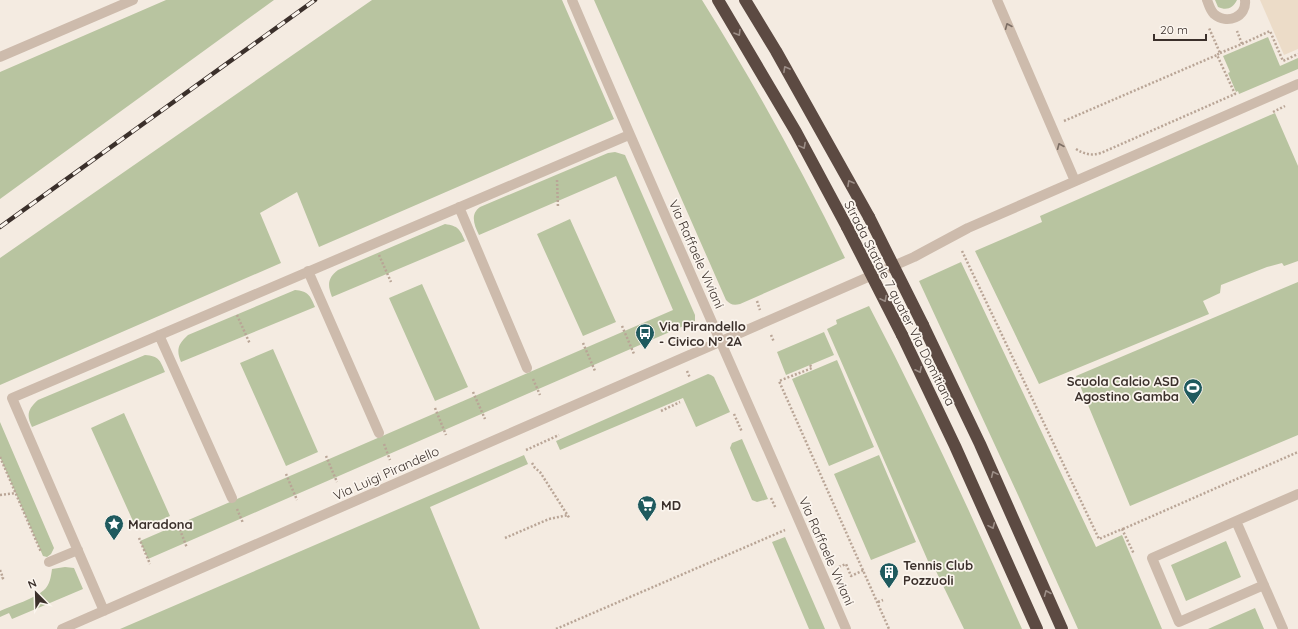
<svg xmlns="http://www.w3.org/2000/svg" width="1298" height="629" font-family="Quicksand,sans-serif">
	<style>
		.green { fill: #b8c4a0 }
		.plaza { fill: #ecdcc8 }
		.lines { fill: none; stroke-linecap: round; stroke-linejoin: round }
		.path { stroke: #b9a596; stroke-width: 2.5; stroke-dasharray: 2 2; stroke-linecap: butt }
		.minor { stroke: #cdbbac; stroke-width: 10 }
		.highway { stroke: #5c4a42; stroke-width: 12 }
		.rail-casing { stroke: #3b302b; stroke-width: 4.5 }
		.rail { stroke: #fbf5ee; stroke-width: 3; stroke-dasharray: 9; stroke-linecap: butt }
		.highway-bridge { stroke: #5c4a42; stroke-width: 12 }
		.oneway { stroke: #7d6f65 }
		.oneway2 { stroke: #9c8e87 }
		.labels { text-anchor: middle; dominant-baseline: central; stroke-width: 3.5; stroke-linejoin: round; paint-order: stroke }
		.street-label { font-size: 13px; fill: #3b302b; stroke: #fbf5ee }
		.poi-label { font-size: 13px; font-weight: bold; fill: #3b302b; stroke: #fbf5ee; text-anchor: start }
	</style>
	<rect width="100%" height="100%" fill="#f4ebe1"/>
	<path class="green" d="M166 0H274L0 199V72Z
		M372 0H562L614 119 319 247 297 192 260 213 281 263 0 385V258Z
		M594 0H702C754 83 802 170 845 258L740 304C733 306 730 304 726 300Z
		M1215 0H1237C1233 8 1227 11 1218 7Z
		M1268 37 1280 66 1298 58V69L1239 94 1238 91 1236 92 1228 73 1230 72 1223 56Z
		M1275 113 1298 166V261L1284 266 1282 263 1267 267 1221 285 1220 293 1203 301 1209 314 1039 384 975 251 1042 222 1040 216Z
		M615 152 625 155 695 315V321L148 559 140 541 673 310 616 176 479 235C474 225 470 214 480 207L608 153Z
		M570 219 616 322 583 336 537 234Z
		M445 224C458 226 460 229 465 241L332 297C327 284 328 278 338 270Z
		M961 262 1096 547 1122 535 1162 629H1078L1018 495 919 281Z
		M1298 282V435L1130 506 1076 376Z
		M422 284 468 387 435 401 389 298Z
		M295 290C308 291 310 295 315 307L181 362C176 350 178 344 188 335Z
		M869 306C924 411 974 520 1022 629H964L934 567 931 568 827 329 837 324 836 320Z
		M824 332 834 355 786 375 777 352Z
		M273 349 318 452 286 466 240 363Z
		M145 355C159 356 160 360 165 372L32 427C26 415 28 409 38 400Z
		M837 360 874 447 829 466 792 379Z
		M708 374 711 375 714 377 730 412 696 427 683 398 560 450 556 441Z
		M124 413 170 516 137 530 91 428Z
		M0 422 54 548 51 554 47 557 43 556 0 457Z
		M742 439 768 499 757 502 752 500 730 448 732 443Z
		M524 455 528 464 430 507 480 629H120Z
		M879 455 916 542 871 560 834 474Z
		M785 537 825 629H809L772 542Z
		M1226 541 1241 577 1186 601 1171 565Z
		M65 567 74 568 83 589 12 619 9 613 0 617V611C13 605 34 599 44 590 50 585 51 576 52 569Z
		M1255 608 1264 629H1208Z"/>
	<path class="plaza" d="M1260 0H1298V49L1284 55Z"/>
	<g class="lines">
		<path class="path" d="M1242 44 1270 31 1283 61 1298 54
			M1220 53 1242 44 1237 31
			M1273 112 1285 106
			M1064 121 1217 55
			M1076 149C1084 154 1091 156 1101 153L1235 94 1217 55 1220 53 1209 28
			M557 180 558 208
			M962 251 1099 539 1122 529 1134 554
			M379 255 391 282
			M757 301 760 310
			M237 315 250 344
			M622 326 634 354
			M771 335 774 342
			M672 338 676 347
			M583 343 595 371
			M810 365 812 368 779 381 889 629
			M687 371 690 378
			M533 379 540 395
			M473 392 485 419
			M435 408 446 435
			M661 411 680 402
			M734 414 742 432
			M384 444 390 460
			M526 450 559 435
			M326 456 337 482
			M0 457 41 552
			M532 463 535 468 540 472 570 519
			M286 474 297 500
			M0 495 16 493
			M771 498 776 509
			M237 509 243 523
			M177 522 187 548
			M1123 529 1298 452
			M139 538 150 564
			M505 538 549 519 568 515
			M839 567 846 564 851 576 864 570
			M0 570 3 578 0 579
			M878 602 883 600
			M556 629 785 530"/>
		<path class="minor" d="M572 0C661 210 756 419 846 629
			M997 0 1075 181
			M1207 0C1209 5 1210 10 1214 14 1227 25 1247 17 1245 0
			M0 57 133 0
			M459 207 527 368
			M308 271 379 433
			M159 335 232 498
			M1236 521 1298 494
			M49 562 78 550
			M1264 585 1179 622 1152 558 1236 521 1283 629
			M104 611 12 398 629 135
			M62 629 914 257 968 228 1298 84"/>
		<path class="highway" d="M718 0 796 132 847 227
			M745 0 776 51 869 217
			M923 325 980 444 1062 629
			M902 335 955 446 1037 629"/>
		<defs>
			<path id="rail" d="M0 227 315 0"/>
		</defs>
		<use href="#rail" class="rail-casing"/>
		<use href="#rail" class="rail"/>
		<path class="highway-bridge" d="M869 217 923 325
			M847 227 902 335"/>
	</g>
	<defs><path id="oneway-chevron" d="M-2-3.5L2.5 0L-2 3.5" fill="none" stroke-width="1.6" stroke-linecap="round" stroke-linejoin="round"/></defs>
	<g class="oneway">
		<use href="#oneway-chevron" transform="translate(1008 26) rotate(-113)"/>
		<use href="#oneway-chevron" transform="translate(1060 146) rotate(-113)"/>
	</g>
	<g class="oneway2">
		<use href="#oneway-chevron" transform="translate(738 33) rotate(59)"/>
		<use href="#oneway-chevron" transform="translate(786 69) rotate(-119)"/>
		<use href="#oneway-chevron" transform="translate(803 146) rotate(62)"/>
		<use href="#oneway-chevron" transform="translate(850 183) rotate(-119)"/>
		<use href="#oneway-chevron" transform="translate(884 299) rotate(63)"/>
		<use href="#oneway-chevron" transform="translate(919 370) rotate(64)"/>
		<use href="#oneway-chevron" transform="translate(994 474) rotate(-114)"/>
		<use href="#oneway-chevron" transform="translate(992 526) rotate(66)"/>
		<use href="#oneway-chevron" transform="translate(1047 593) rotate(-113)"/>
	</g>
	<defs>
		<symbol id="bus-pin" viewBox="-11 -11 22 30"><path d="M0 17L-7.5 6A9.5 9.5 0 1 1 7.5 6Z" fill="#1f5a5e" stroke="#fbf5ee"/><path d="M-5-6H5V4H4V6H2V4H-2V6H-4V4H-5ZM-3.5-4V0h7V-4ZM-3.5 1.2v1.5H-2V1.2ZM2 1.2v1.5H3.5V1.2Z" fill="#fff"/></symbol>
		<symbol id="stadium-pin" viewBox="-11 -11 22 30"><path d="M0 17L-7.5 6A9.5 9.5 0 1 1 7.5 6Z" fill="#1f5a5e" stroke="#fbf5ee"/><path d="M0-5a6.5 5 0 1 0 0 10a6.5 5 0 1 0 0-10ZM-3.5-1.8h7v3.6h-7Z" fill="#fff"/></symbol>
		<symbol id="supermarket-pin" viewBox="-11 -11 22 30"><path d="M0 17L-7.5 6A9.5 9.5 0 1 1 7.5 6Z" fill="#1f5a5e" stroke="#fbf5ee"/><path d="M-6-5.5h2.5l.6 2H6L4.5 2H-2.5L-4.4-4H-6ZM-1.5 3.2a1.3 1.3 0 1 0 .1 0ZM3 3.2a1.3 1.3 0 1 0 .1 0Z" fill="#fff"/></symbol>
		<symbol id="sight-pin" viewBox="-11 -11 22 30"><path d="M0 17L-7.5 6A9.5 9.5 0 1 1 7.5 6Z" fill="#1f5a5e" stroke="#fbf5ee"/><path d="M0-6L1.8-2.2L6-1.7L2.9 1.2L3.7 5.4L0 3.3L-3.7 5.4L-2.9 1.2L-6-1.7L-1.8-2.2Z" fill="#fff"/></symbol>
		<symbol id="building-pin" viewBox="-11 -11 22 30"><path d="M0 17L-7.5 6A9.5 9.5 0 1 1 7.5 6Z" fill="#1f5a5e" stroke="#fbf5ee"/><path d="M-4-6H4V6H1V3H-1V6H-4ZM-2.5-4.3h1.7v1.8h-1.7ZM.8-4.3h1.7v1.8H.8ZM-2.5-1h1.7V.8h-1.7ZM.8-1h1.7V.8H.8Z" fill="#fff"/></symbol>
	</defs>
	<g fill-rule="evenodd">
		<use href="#bus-pin" x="634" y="322" width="22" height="30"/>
		<use href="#stadium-pin" x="1182" y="377" width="22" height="30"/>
		<use href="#supermarket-pin" x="636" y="494" width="22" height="30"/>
		<use href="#sight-pin" x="103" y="513" width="22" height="30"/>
		<use href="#building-pin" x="878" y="561" width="22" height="30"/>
	</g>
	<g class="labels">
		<g class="street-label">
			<text transform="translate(697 254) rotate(66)">Via Raffaele Viviani</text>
			<text transform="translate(900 303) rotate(63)">Strada Statale 7 quater Via Domitiana</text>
			<text transform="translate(386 473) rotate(-24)">Via Luigi Pirandello</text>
			<text transform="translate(827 551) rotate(66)">Via Raffaele Viviani</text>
		</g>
		<g class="poi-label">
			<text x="659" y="326">Via Pirandello<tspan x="659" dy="15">- Civico N° 2A</tspan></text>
			<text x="1179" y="381" text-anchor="end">Scuola Calcio ASD<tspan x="1179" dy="15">Agostino Gamba</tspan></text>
			<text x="661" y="505">MD</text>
			<text x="128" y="524">Maradona</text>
			<text x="903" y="565">Tennis Club<tspan x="903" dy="15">Pozzuoli</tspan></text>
		</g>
	</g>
	<g transform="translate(36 593) rotate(337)" stroke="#fbf5ee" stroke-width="3" paint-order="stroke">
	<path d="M0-3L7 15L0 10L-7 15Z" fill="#3b302b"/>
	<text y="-6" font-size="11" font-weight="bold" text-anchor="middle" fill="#3b302b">N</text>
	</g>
	<path d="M1154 34v6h52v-6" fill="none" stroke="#3b302b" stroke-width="2"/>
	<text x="1160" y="34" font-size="12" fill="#3b302b" stroke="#fbf5ee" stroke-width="3" paint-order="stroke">20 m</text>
</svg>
